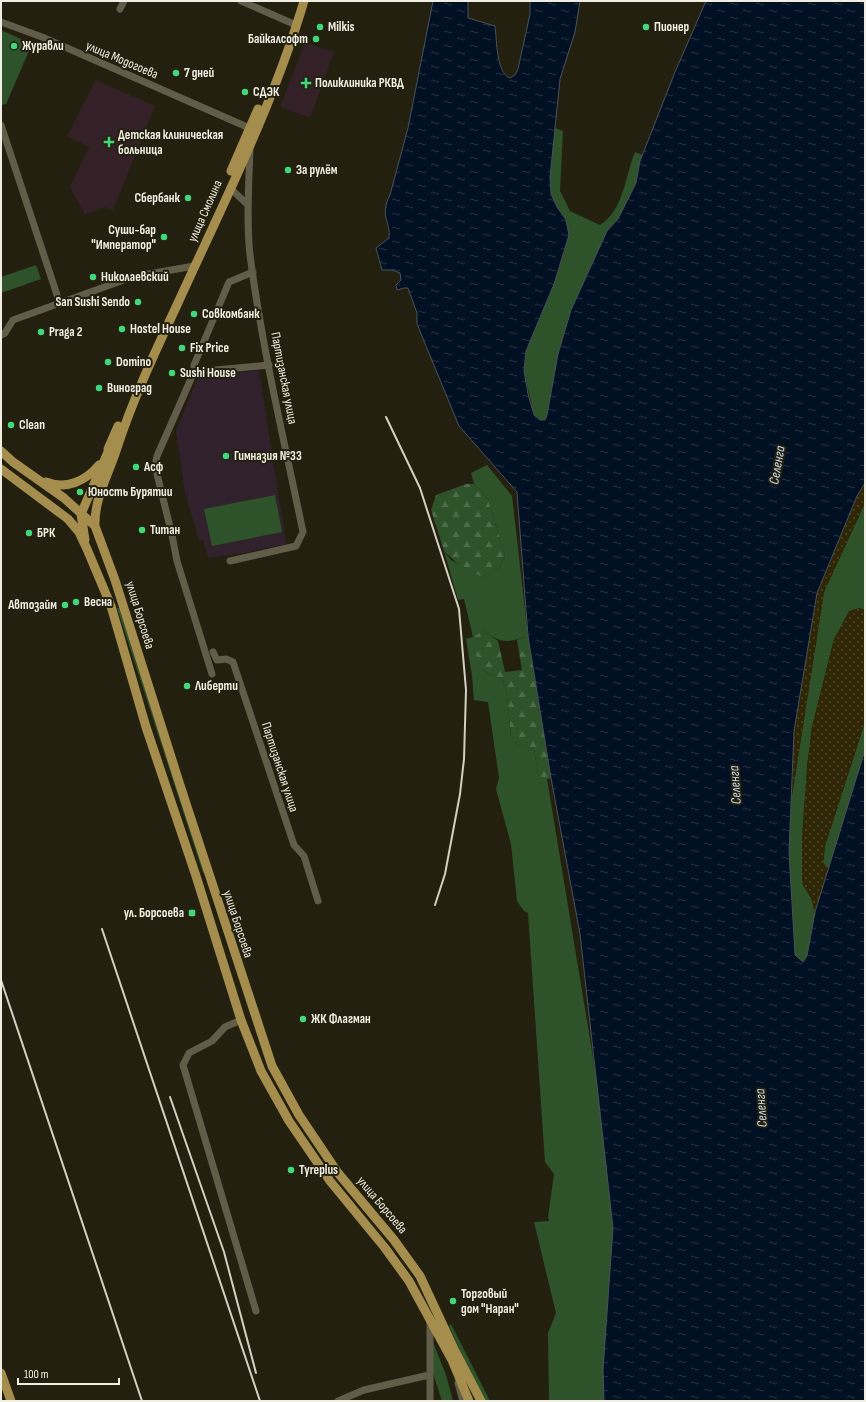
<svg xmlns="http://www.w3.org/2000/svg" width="866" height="1402" font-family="'Sofia Sans Condensed',sans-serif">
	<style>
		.education { fill: #30212d }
		.medical { fill: #332127 }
		.green { fill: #2e532a }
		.forest { fill: url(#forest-firs) }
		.sand { fill: url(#sand-dots) }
		.water { fill: url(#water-ripples); stroke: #49525c }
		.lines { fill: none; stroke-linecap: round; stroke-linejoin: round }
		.minor { stroke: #615d49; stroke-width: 7 }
		.major { stroke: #a58e4d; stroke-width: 9 }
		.rail { stroke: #d2cfc3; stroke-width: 2 }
		.poi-dot { fill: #43d77b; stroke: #24200f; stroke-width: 1.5 }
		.labels { text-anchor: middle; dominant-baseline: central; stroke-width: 4; stroke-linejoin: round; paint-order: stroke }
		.poi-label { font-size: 13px; font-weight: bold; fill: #f0ede2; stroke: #24200f; text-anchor: start }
		.street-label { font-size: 13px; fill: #f0ede2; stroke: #24200f }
		.water-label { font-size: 14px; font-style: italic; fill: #ccdbed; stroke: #24200f }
	</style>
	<defs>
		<pattern id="forest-firs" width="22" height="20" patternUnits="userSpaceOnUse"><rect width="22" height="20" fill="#2e532a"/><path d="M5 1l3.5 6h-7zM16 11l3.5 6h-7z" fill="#4d6c49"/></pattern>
		<pattern id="sand-dots" width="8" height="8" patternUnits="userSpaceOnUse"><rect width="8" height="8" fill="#2f2605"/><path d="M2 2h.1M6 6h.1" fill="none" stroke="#4d4629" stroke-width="1.8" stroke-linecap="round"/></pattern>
		<pattern id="water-ripples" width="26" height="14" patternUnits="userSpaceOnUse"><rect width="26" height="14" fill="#011023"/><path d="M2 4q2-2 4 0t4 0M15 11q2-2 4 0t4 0" fill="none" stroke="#263343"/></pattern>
	</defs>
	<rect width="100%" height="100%" fill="#24200f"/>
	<path class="education" d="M259 370 286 544 245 553 208 558 203 540H199L185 493 176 431 197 379Z"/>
	<path class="medical" d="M306 40 312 45 334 52 310 118 280 107Z
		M96 80 155 106 113 210 106 207 85 214 70 187 89 147 67 136Z"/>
	<path class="green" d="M1 30 32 44 6 104 1 105Z
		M555 128 563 131 560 191 570 211 600 225C624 210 625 176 635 152L643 155 636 183 618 219 607 231 571 310 558 354 547 415 545 420 540 421 534 415 524 371 526 351 554 284 565 250 566 220 557 207 551 194 550 177Z
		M36 265 41 279 1 293V277Z
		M487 465 512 496 528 636C507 643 501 644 483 630L482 670 503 680 507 696 511 737 518 745 534 749 538 773 543 780 547 779 591 1045 601 1110 613 1228 603 1370 604 1401H549L548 1333 556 1313 534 1222 549 1221 548 1217 554 1174 545 1162 528 913 524 911 517 901 511 844 496 789 499 778 488 702 474 700 472 676 466 639 473 637 464 599 458 600 444 551 451 560 482 577 499 569 505 556 488 499 474 484 471 473Z
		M275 495 282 532 212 546 204 509Z
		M865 503V610L859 608 834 639 812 727 807 767 802 883 811 898 815 912 807 956 803 962 795 955 789 852 791 802 824 592Z
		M117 608H119L205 873H203Z
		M865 722V750L829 869 823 863 825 846Z
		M451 1324 490 1401H483L481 1398 449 1326Z
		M432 1340 446 1375 453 1401H442L429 1361Z"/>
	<path class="forest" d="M466 484H474L488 499 505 556 499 569 482 577 459 565 444 551 431 510 436 495Z
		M483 630 498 641 505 672 522 670 517 640 528 636 551 778 543 781 538 773 534 749 518 745 511 737 507 696 503 680 482 670 475 652 473 638Z"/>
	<path class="sand" d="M865 483V503L824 592 791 802 794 731 817 593 857 496Z
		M859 608 865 610V722L825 846 823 863 829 869 815 912 811 898 802 883V834L807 767 812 727 834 639 849 611Z"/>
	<path class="water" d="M433 1H468V18L495 26C497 40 496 73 510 78L515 75 518 69 530 14V1H580L575 32 560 79 550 177 551 194 557 207 566 220 569 235 554 284 526 351 524 371 528 394 534 415 540 420H545L547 415 558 354 571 310 607 231 618 219 636 183 640 161 675 72 706 1H865V483L857 496 817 593 794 731 789 852 795 955 803 962 807 956 815 912 865 750V1401H604L603 1370 613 1228 580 934 551 778 528 636 517 492 459 426 417 324V313L408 288H404L397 290 396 285 401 280 400 273 392 270H382L376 248 389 238C391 222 379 216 390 195L408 128Z"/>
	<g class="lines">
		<path class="minor" d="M241 1 296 25
			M120 9 124 1
			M1 22 42 37 254 130
			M1 125 60 304
			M230 188 248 205
			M1 335 5 333 13 320 132 277 194 266
			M194 372 269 365
			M230 561 296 546 303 532C284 440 262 348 250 255 246 220 249 183 250 148
			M213 652 217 660 226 659 233 662 294 845 304 856 318 901
			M212 674 177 561 172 535 155 466 157 456 194 372V365L229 282 253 272
			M241 1020 225 1027 212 1041 189 1053 183 1065 256 1311
			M458 1383 463 1401
			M338 1401 364 1390 429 1375
			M430 1401V1322"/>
		<path class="major" d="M231 171 258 109
			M108 449 118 426
			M1 451 13 462 64 498 95 526 115 580 179 782 272 1066 299 1115 338 1173 394 1240 420 1276 454 1349 481 1401
			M1 469 68 519 79 532 87 549 111 606 146 727 196 876 241 1020 261 1071 289 1121 330 1181 385 1248 409 1281 452 1360 469 1401
			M46 482C66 490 86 481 99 465
			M95 526C94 498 109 474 117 448 133 399 155 352 177 305 222 206 273 106 304 1
			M85 540 81 514 111 445
			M1 1373 11 1401"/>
		<path class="rail" d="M386 417 420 488 459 609 466 690 464 759 460 794 445 874 435 905
			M102 929 260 1401
			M1 980 142 1401
			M170 1097 224 1252 256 1373"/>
	</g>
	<g class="poi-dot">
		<circle cx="320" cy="27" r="4"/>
		<circle cx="646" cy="27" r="4"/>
		<circle cx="316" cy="39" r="4"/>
		<circle cx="14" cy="46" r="4"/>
		<circle cx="176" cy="73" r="4"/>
		<path d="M304 77h4v4h4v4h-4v4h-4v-4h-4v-4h4z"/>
		<circle cx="245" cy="92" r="4"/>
		<path d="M107 136h4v4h4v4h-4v4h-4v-4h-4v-4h4z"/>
		<circle cx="288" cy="170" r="4"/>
		<circle cx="188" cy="198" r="4"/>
		<circle cx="164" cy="237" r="4"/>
		<circle cx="93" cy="277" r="4"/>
		<circle cx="138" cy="302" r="4"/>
		<circle cx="194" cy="314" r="4"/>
		<circle cx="122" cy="329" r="4"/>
		<circle cx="41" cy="332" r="4"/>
		<circle cx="182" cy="348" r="4"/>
		<circle cx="108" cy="362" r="4"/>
		<circle cx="172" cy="373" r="4"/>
		<circle cx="99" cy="388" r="4"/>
		<circle cx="11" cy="425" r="4"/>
		<circle cx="226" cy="456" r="4"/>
		<circle cx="136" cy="467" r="4"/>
		<circle cx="80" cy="492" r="4"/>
		<circle cx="142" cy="530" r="4"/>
		<circle cx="29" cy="533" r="4"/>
		<circle cx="76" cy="602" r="4"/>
		<circle cx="65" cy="605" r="4"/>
		<circle cx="187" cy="686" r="4"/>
		<rect x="188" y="909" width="8" height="8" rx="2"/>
		<circle cx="303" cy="1019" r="4"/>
		<circle cx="291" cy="1170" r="4"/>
		<circle cx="453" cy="1301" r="4"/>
	</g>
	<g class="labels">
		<g class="poi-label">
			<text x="328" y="27">Milkis</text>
			<text x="654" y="27">Пионер</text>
			<text x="308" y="39" text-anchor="end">Байкалсофт</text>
			<text x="22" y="46">Журавли</text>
			<text x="184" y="73">7 дней</text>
			<text x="315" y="83">Поликлиника РКВД</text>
			<text x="253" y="92">СДЭК</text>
			<text x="118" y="135">Детская клиническая<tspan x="118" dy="15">больница</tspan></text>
			<text x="296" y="170">За рулём</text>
			<text x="180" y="198" text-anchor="end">Сбербанк</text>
			<text x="156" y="230" text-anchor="end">Суши-бар<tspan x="156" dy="15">"Император"</tspan></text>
			<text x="101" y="277">Николаевский</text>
			<text x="130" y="302" text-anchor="end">San Sushi Sendo</text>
			<text x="202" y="314">Совкомбанк</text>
			<text x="130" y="329">Hostel House</text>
			<text x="49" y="332">Praga 2</text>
			<text x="190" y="348">Fix Price</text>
			<text x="116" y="362">Domino</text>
			<text x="180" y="373">Sushi House</text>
			<text x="107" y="388">Виноград</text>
			<text x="19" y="425">Clean</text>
			<text x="234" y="456">Гимназия №33</text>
			<text x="144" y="467">Асф</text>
			<text x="88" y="492">Юность Бурятии</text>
			<text x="150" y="530">Титан</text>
			<text x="37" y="533">БРК</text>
			<text x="84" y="602">Весна</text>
			<text x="57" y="605" text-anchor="end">Автозайм</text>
			<text x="195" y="686">Либерти</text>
			<text x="184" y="913" text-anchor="end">ул. Борсоева</text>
			<text x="311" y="1019">ЖК Флагман</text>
			<text x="299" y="1170">Tyreplus</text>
			<text x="461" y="1294">Торговый<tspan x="461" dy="15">дом "Наран"</tspan></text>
		</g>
		<g class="street-label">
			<text transform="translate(122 60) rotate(23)">улица Модогоева</text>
			<text transform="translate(205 211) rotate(-66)">улица Смолина</text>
			<text transform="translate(284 378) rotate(79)">Партизанская улица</text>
			<text transform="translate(140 615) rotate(73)">улица Борсоева</text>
			<text transform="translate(280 767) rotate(72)">Партизанская улица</text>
			<text transform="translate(238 924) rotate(72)">улица Борсоева</text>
			<text transform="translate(382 1205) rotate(50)">улица Борсоева</text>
		</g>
		<g class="water-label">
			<text transform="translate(777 465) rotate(-80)">Селенга</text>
			<text transform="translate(735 785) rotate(-94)">Селенга</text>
			<text transform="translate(761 1108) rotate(-94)">Селенга</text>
		</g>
	</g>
	<rect width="866" height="1402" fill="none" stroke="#f0ede2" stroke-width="4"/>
	<path d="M18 1378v6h101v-6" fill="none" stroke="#f0ede2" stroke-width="2"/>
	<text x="24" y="1378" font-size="12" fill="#f0ede2" stroke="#24200f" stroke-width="3" paint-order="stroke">100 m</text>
</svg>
